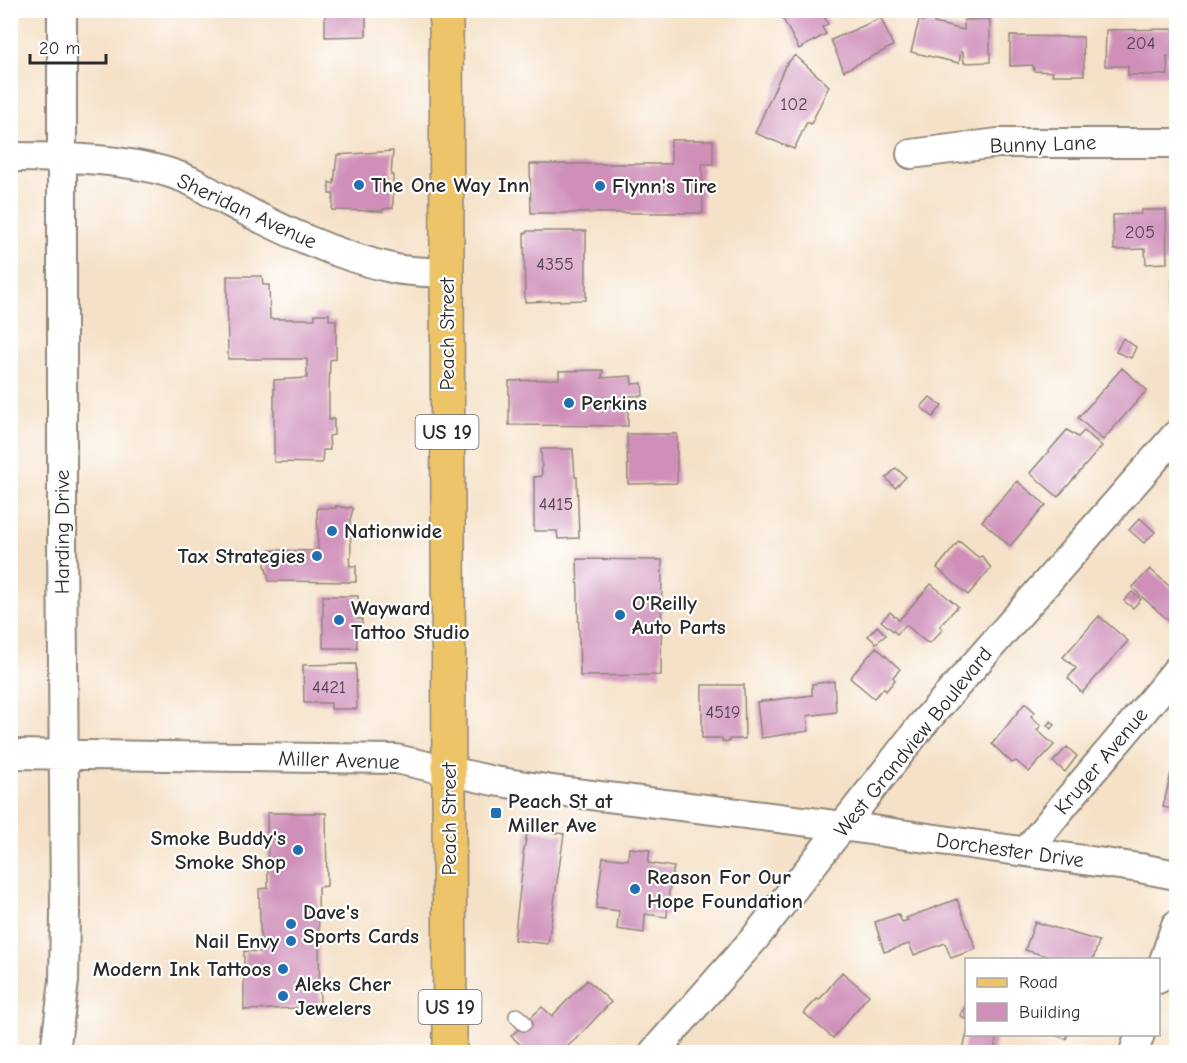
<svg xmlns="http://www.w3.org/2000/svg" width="1187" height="1063" font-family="'Comic Neue',sans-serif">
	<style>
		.building { fill: #cf8fb9 }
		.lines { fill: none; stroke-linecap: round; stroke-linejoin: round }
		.lane-casing { stroke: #908679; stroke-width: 18 }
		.street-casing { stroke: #908679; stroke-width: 32 }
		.primary-casing { stroke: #908679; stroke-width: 36 }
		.lane { stroke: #fff; stroke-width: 15 }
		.street { stroke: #fff; stroke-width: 28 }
		.primary { stroke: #eec469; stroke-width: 33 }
		.poi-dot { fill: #1f6fb2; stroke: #fff; stroke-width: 2 }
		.labels { text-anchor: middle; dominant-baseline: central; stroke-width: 4.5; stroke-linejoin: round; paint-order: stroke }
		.number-label { font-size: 18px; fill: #54444e }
		.shield { fill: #fff; stroke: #6b6b6b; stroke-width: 1.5 }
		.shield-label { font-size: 20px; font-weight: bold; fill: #2b2b2b }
		.street-label { font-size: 21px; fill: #2b2b2b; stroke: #fff }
		.poi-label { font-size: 21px; font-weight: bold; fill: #2b2b2b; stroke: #fff; text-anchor: start }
	</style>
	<rect width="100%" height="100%" fill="#fff"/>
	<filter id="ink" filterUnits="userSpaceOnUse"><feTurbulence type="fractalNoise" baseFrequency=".0167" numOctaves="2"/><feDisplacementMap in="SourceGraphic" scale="12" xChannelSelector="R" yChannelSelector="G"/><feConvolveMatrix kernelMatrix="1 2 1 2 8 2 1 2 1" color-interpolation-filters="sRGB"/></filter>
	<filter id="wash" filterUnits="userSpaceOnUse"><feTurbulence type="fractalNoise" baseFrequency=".008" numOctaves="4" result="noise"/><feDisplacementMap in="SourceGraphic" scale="24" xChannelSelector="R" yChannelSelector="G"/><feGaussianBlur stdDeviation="1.35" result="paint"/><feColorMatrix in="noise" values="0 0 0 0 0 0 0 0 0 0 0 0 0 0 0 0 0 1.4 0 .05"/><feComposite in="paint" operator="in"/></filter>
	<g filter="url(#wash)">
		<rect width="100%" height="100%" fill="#f5e1c7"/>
		<g id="blocks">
			<path class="building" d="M325 10H366V36L325 37Z
				M796 10H815L816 14 821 11 828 24 822 27 826 34 799 49 782 17Z
				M926 10 939 13 934 23 964 30V20L990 19V62L964 63 963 52H961L959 63 911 52 919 20 923 21Z
				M881 18 893 46 844 71 831 40Z
				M1176 29V56H1167L1168 75H1128V66H1105L1106 30Z
				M1010 36 1083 37 1084 75H1052L1053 72 1034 71 1033 65 1010 66Z
				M795 55 829 86 811 124 807 122 794 149 755 133 785 66Z
				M671 140H713V164H702L703 213H531L530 164H671Z
				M393 151 391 175H393V208L383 209V211L332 210 333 199H334L333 194H329V182L334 184 337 155Z
				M1141 210H1166L1167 263 1146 264 1145 249 1114 250 1113 215 1141 214Z
				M527 231H586V300L525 302 524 233H527Z
				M227 276H262L263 285H269L270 319H315V314H329V320H336V359L330 360 329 393V420L334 419V435L329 436 330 450H323L322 463 274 462V380L307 378V359H228Z
				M1172 277H1176V305H1172Z
				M1123 338 1136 347 1131 358 1116 352Z
				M1122 368 1147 390 1103 440 1078 418Z
				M603 370 602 378 631 376 632 384 642 383 643 396H628V426L509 425V381L559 379V371Z
				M930 397 942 406 933 417 921 407Z
				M1067 430 1078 437 1084 431 1102 446 1058 497 1030 473Z
				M627 434H677V483L628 484Z
				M541 449H573L575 477H577L579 538 558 539 557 531H534V477L542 476Z
				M896 468 906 477 895 488 886 478Z
				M1017 481 1046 505 1010 546 982 521Z
				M336 506 348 508 351 507 353 509 350 520 351 557H349L350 566H356V582L269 581 265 565 268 550 318 551 317 508H336Z
				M1140 518 1155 532 1144 543 1129 530Z
				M959 541 978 557 982 556 991 568 968 595 937 568Z
				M577 559 662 560 661 675 580 676Z
				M1150 569 1176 592V627L1132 588Z
				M931 584 958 606 940 626 943 629 930 643 926 642 906 625 897 634 881 621 890 612 899 620Z
				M1132 592 1141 599 1133 608 1124 601Z
				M323 596H358L359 613 356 612 357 619H362L361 634H357V648H323Z
				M1099 616 1128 641 1082 693 1068 678 1076 668 1063 657Z
				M877 626 886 635 876 643 868 636Z
				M876 647 900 669 893 677 895 680 886 691 884 688 874 698 850 678Z
				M356 664 357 709H331V703H304L303 665Z
				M834 681 836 712 807 716 809 731 761 738 757 702 812 695V684Z
				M702 685H744L745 739H729V742L722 741V738H702Z
				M1025 703 1035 712 1031 716 1041 726 1037 730 1054 745 1029 772 1016 761 1012 763 992 744Z
				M1051 721 1055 725 1051 729 1047 725Z
				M1067 747 1077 756 1065 772 1053 762Z
				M1171 773 1176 774V810L1163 807Z
				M267 813H326L327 886 318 887 320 1007 244 1010V951L261 952 259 889 268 888Z
				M528 829 564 834 548 944 514 940 524 855 523 854Z
				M629 848 650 850 648 863 674 867 669 892 667 917 645 914 644 933 617 929 619 911 596 908 603 857 628 860Z
				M957 899 976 949 951 958 945 943 914 955 909 944 884 952 875 922 898 914 902 922 908 920 906 918Z
				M1035 922 1099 941 1093 960H1052L1053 958 1025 950Z
				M842 972 869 995 833 1038 804 1013 817 999 819 1000Z
				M587 980 611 1002 576 1039 561 1052H518L523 1047 511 1036 542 1007 552 1016Z
				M966 1005V1020L960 1015Z
				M967 1034H998L993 1052H962Z
				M1053 1034H1068L1066 1039Z"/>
		</g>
	</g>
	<g filter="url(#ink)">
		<use href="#blocks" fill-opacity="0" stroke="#908679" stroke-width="1.5"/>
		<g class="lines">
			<defs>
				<path id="lane" d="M517 1016 524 1023"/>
				<path id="street" d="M911 154 998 143H1176
					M10 157C65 157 141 158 191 181 202 186 212 194 223 199 278 228 335 256 396 269 412 272 430 272 446 273
					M10 754 396 759 494 781 559 791 843 826 1140 868 1176 875
					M1026 852C1074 790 1127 732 1176 671
					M1158 979 1176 925
					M55 1052 64 981 65 913 62 539V10
					M654 1052 755 938 921 726 1176 435
					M1134 1052 1140 1034"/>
				<path id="primary" d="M446 10 450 1052"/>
			</defs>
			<use href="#lane" class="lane-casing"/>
			<use href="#street" class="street-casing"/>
			<use href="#primary" class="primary-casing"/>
			<use href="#lane" class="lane"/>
			<use href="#street" class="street"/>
			<use href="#primary" class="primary"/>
		</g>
	</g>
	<g class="poi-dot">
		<circle cx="359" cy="185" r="6"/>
		<circle cx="600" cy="186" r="6"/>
		<circle cx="569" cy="403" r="6"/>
		<circle cx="332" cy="531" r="6"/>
		<circle cx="317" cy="556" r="6"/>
		<circle cx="620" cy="615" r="6"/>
		<circle cx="339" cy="620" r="6"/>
		<rect x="490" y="807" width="12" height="12" rx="3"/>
		<circle cx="298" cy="850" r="6"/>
		<circle cx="635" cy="889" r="6"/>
		<circle cx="291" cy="924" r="6"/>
		<circle cx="291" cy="941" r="6"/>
		<circle cx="283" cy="969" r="6"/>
		<circle cx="283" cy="996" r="6"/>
	</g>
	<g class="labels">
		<g class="number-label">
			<text x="1141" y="43">204</text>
			<text x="794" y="104">102</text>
			<text x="1140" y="232">205</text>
			<text x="555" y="264">4355</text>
			<text x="556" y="504">4415</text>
			<text x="329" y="687">4421</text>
			<text x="723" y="712">4519</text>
		</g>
		<g class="shield">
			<rect x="415.5" y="415" width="63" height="34" rx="4.5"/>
			<rect x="418.5" y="990" width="63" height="34" rx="4.5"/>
		</g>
		<g class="shield-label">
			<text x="447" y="432">US 19</text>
			<text x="450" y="1007">US 19</text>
		</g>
		<g class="street-label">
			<text transform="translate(1043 144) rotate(-2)">Bunny Lane</text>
			<text transform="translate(247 211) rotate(25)">Sheridan Avenue</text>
			<text transform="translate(447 334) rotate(-90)">Peach Street</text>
			<text transform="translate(62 532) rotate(-90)">Harding Drive</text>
			<text transform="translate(913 742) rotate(-51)">West Grandview Boulevard</text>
			<text transform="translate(339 760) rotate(2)">Miller Avenue</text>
			<text transform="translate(1101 761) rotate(-50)">Kruger Avenue</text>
			<text transform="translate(449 819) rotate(-90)">Peach Street</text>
			<text transform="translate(1010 850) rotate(8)">Dorchester Drive</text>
		</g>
		<g class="poi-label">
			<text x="371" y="185">The One Way Inn</text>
			<text x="612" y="186">Flynn's Tire</text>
			<text x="581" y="403">Perkins</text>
			<text x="344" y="531">Nationwide</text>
			<text x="305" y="556" text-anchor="end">Tax Strategies</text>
			<text x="632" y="603">O'Reilly<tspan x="632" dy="24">Auto Parts</tspan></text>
			<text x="351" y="608">Wayward<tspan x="351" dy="24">Tattoo Studio</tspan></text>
			<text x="508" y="801">Peach St at<tspan x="508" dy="24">Miller Ave</tspan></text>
			<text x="286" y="838" text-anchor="end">Smoke Buddy's<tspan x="286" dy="24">Smoke Shop</tspan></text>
			<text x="647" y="877">Reason For Our<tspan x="647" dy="24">Hope Foundation</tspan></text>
			<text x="303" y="912">Dave's<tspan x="303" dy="24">Sports Cards</tspan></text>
			<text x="279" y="941" text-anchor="end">Nail Envy</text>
			<text x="271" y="969" text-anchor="end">Modern Ink Tattoos</text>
			<text x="295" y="984">Aleks Cher<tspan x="295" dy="24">Jewelers</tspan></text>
		</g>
	</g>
	<rect width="1187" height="1063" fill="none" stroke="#fff" stroke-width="36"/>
	<rect x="965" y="958" width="195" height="78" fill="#ffffff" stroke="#aaaaaa" stroke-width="1.5"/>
	<rect x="977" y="978" width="30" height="9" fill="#eec469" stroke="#aaaaaa" stroke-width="1.5"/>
	<text x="1019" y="988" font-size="18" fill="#2b2b2b">Road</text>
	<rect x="977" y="1003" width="30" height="18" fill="#cf8fb9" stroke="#aaaaaa" stroke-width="1.5"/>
	<text x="1019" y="1018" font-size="18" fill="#2b2b2b">Building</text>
	<path d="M30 54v9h76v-9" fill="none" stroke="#2b2b2b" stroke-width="3"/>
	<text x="39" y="54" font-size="18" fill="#2b2b2b" stroke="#ffffff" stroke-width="4.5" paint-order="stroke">20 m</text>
</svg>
